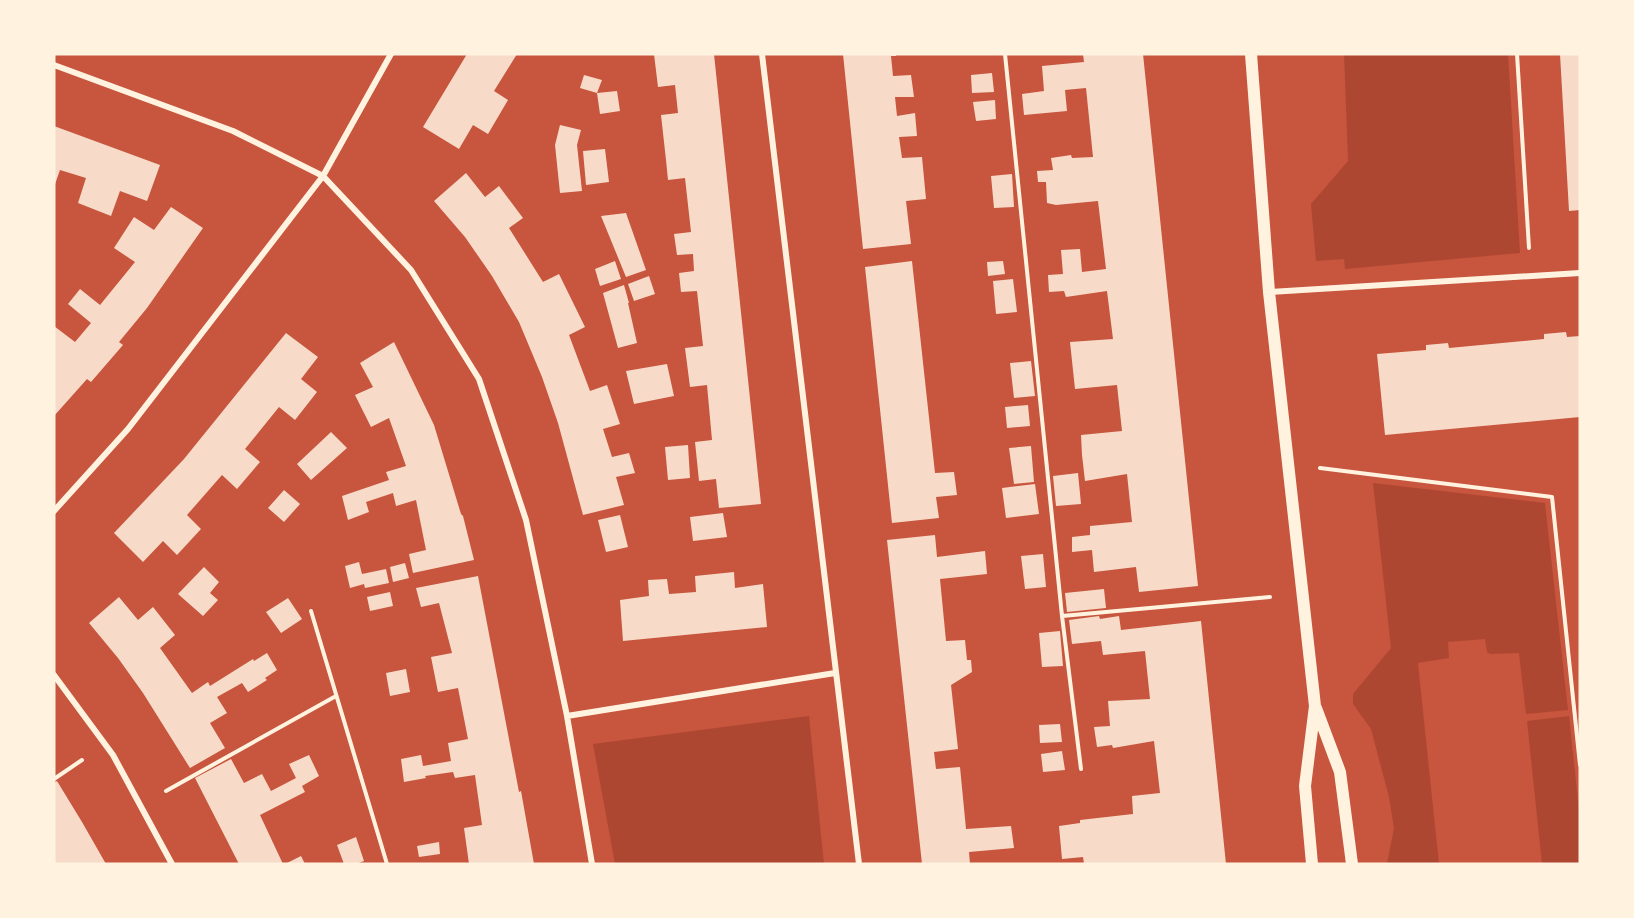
<svg xmlns="http://www.w3.org/2000/svg" width="1634" height="918" font-family="Merriweather,serif">
	<style>
		.green { fill: #ae4732 }
		.building { fill: #f7dbc8 }
		.lines { fill: none; stroke-linecap: round; stroke-linejoin: round }
		.path { stroke: #fff3e0; stroke-width: 4 }
		.minor { stroke: #fff3e0; stroke-width: 6 }
		.secondary { stroke: #fff3e0; stroke-width: 12 }
	</style>
	<rect width="100%" height="100%" fill="#c8553d"/>
	<path class="green" d="M1344 54H1508L1520 253 1345 269 1344 259 1316 261 1311 204 1348 161Z
		M1373 483 1545 503 1568 710 1526 714 1519 653 1490 654 1487 652 1485 639 1448 642 1449 658 1418 663 1439 864H1387L1394 828 1389 797 1371 729 1353 704V694L1391 648Z
		M809 716 824 864H615L593 744Z
		M1569 716 1580 819V864H1542L1527 721Z"/>
	<path class="building" d="M467 54H517L494 91 508 100 488 134 473 125 459 149 423 127Z
		M654 54H714L761 504 719 508 716 479 699 481 695 442 712 440 707 385 690 387 685 348 703 346 697 291 681 292 679 273 694 271 693 254 677 255 674 234 691 232 685 178 668 180 666 160 661 115 678 113 675 85 658 87Z
		M843 54H896V56H891L893 76 911 75 914 97H895L897 116 915 113 917 136 899 137 902 158 922 157 926 199 906 201 911 244 863 249Z
		M1083 54H1143L1198 586 1139 592 1136 567 1094 572 1092 550 1072 552V537L1090 535V526L1132 522 1127 474 1085 481 1082 455 1081 435 1122 431 1117 385 1075 389 1070 342 1113 339 1107 291 1066 297 1064 291 1049 292 1048 275 1063 274 1061 250 1080 249 1082 272 1106 269 1098 201 1056 205 1047 203 1046 182H1038L1037 171 1053 170 1051 158 1071 155 1072 158 1093 157 1086 88 1065 90 1067 111 1024 115 1022 94 1044 91 1042 66 1084 62Z
		M1560 54H1580V210L1569 211Z
		M992 73 994 92 972 93 971 75Z
		M584 75 602 80 597 93 617 91 620 111 600 114 597 93 580 88Z
		M995 100 996 119 976 121 973 102Z
		M560 125 581 130 577 145 582 191 560 193 555 145Z
		M54 126 160 165 147 201 120 191 111 216 78 203 86 178 60 170 54 187Z
		M605 149 609 182 586 185 583 151Z
		M466 173 485 197 499 186 523 218 509 228 543 282 559 274 585 327 569 335 590 391 607 385 620 424 603 429 612 457 629 453 635 473 616 477 624 505 583 515 558 423 542 377 519 322 492 276 465 237 434 201Z
		M1012 174 1014 207 994 208 991 176Z
		M171 207 203 228 147 308 119 342 123 345 91 382 87 379 54 416V326L75 342 91 323 68 304 80 289 100 305 135 262 114 248 134 217 154 230Z
		M626 213 646 270 626 277 601 216Z
		M615 261 621 279 600 286 595 269Z
		M912 261 935 473 954 472 957 495 936 497 939 518 892 523 865 267Z
		M1003 261 1005 274 988 276 987 262Z
		M649 276 655 294 634 301 628 284Z
		M1013 279 1017 312 996 314 993 281Z
		M624 285 629 303H628L637 343 618 348 603 293Z
		M1566 332 1567 337 1580 336V417L1385 435 1377 354 1426 350V345L1448 343 1449 348 1544 339V334Z
		M286 333 318 357 301 379 317 392 295 420 279 407 245 449 260 462 237 489 222 475 187 515 201 529 177 555 163 541 143 562 114 533 184 459Z
		M394 342 434 425 461 514 463 516 474 560 413 573 409 554 426 550 416 500 396 506 393 493 366 502 369 512 348 520 342 496 389 480 386 472 406 466 389 418 371 427 355 395 373 387 360 363Z
		M1031 361 1035 396 1014 398 1010 363Z
		M667 364 674 396 634 404 626 371Z
		M1028 405 1030 426 1007 428 1005 407Z
		M331 432 347 448 311 480 297 464Z
		M688 445 690 478 668 480 665 447Z
		M1031 446 1034 482 1014 484 1009 448Z
		M1078 473 1081 504 1056 506 1053 476Z
		M1035 484 1039 514 1006 518 1002 488Z
		M284 490 300 504 284 522 268 508Z
		M723 513 727 537 693 541 690 517Z
		M620 515 628 547 606 552 598 520Z
		M935 535 937 557 985 551 987 574 940 579 946 641 965 640 967 660H971L972 672 951 685 958 749 934 752 936 769 960 767 966 829 1011 826 1014 848 969 852 970 864H922L887 540Z
		M1043 554 1046 587 1025 589 1021 556Z
		M359 562 362 574 386 569 389 583 365 588 364 584 350 588 345 566Z
		M405 563 409 578 393 582 390 567Z
		M204 567 219 582 210 593 218 600 203 616 178 594Z
		M734 572 735 588 763 584 767 627 623 641 620 600 649 596 648 580 667 579 669 594 696 592 695 576Z
		M478 576 519 792 521 791 534 864H469L464 828 482 825 475 775 455 778 453 772 425 776 426 778 404 782 401 759 421 755 423 766 451 761 448 743 468 739 458 688 438 692 431 657 452 653 439 603 421 607 416 588Z
		M1104 589 1106 608 1067 612 1065 593Z
		M390 592 393 606 370 611 367 597Z
		M119 597 138 620 153 607 175 635 160 648 192 693 208 682 210 686 253 659 254 661 267 653 277 670 265 678 267 680 248 692 242 683 217 697 227 713 210 723 225 748 190 768 143 693 118 658 89 623Z
		M288 598 302 619 281 633 266 612Z
		M1099 616 1100 619 1119 616 1121 630 1201 621 1226 864H1084L1083 857 1062 859 1059 826 1080 823V820L1133 814 1132 796 1160 793 1154 741 1113 748 1112 745 1097 747 1094 727 1110 726 1108 701 1150 699 1145 651 1103 655 1101 641 1072 644 1069 620Z
		M1060 631 1063 666 1042 667 1039 633Z
		M406 669 410 692 390 696 386 673Z
		M1060 724 1062 742 1040 743 1039 725Z
		M1062 751 1065 770 1043 772 1041 754Z
		M309 755 319 776 302 786 305 792 260 815 283 864H239L195 778 231 759 244 783 262 774 271 791 296 778 289 764Z
		M57 781 82 822 106 864H54V783Z
		M356 837 364 861 356 864H344L337 845Z
		M439 842 440 854 419 857 417 846Z
		M301 856 305 864H285Z"/>
	<g class="lines">
		<path class="path" d="M1005 54 1062 616 1081 769
			M1517 54 1529 248
			M1320 468 1552 497 1580 765
			M311 611 387 864
			M1062 616 1270 597
			M54 779 82 760
			M166 791 336 696"/>
		<path class="minor" d="M762 54 859 864
			M54 65 233 131 323 176 411 270 479 379 526 520 567 716 592 864
			M1269 292 1580 273
			M54 511 128 429 323 176 391 54
			M54 675 113 755 172 864
			M567 716 835 673"/>
		<path class="secondary" d="M1251 54 1269 292 1315 706 1305 786 1312 864
			M1316 708 1340 772 1352 864"/>
	</g>
	<rect width="1634" height="918" fill="none" stroke="#fff3e0" stroke-width="111"/>
</svg>
